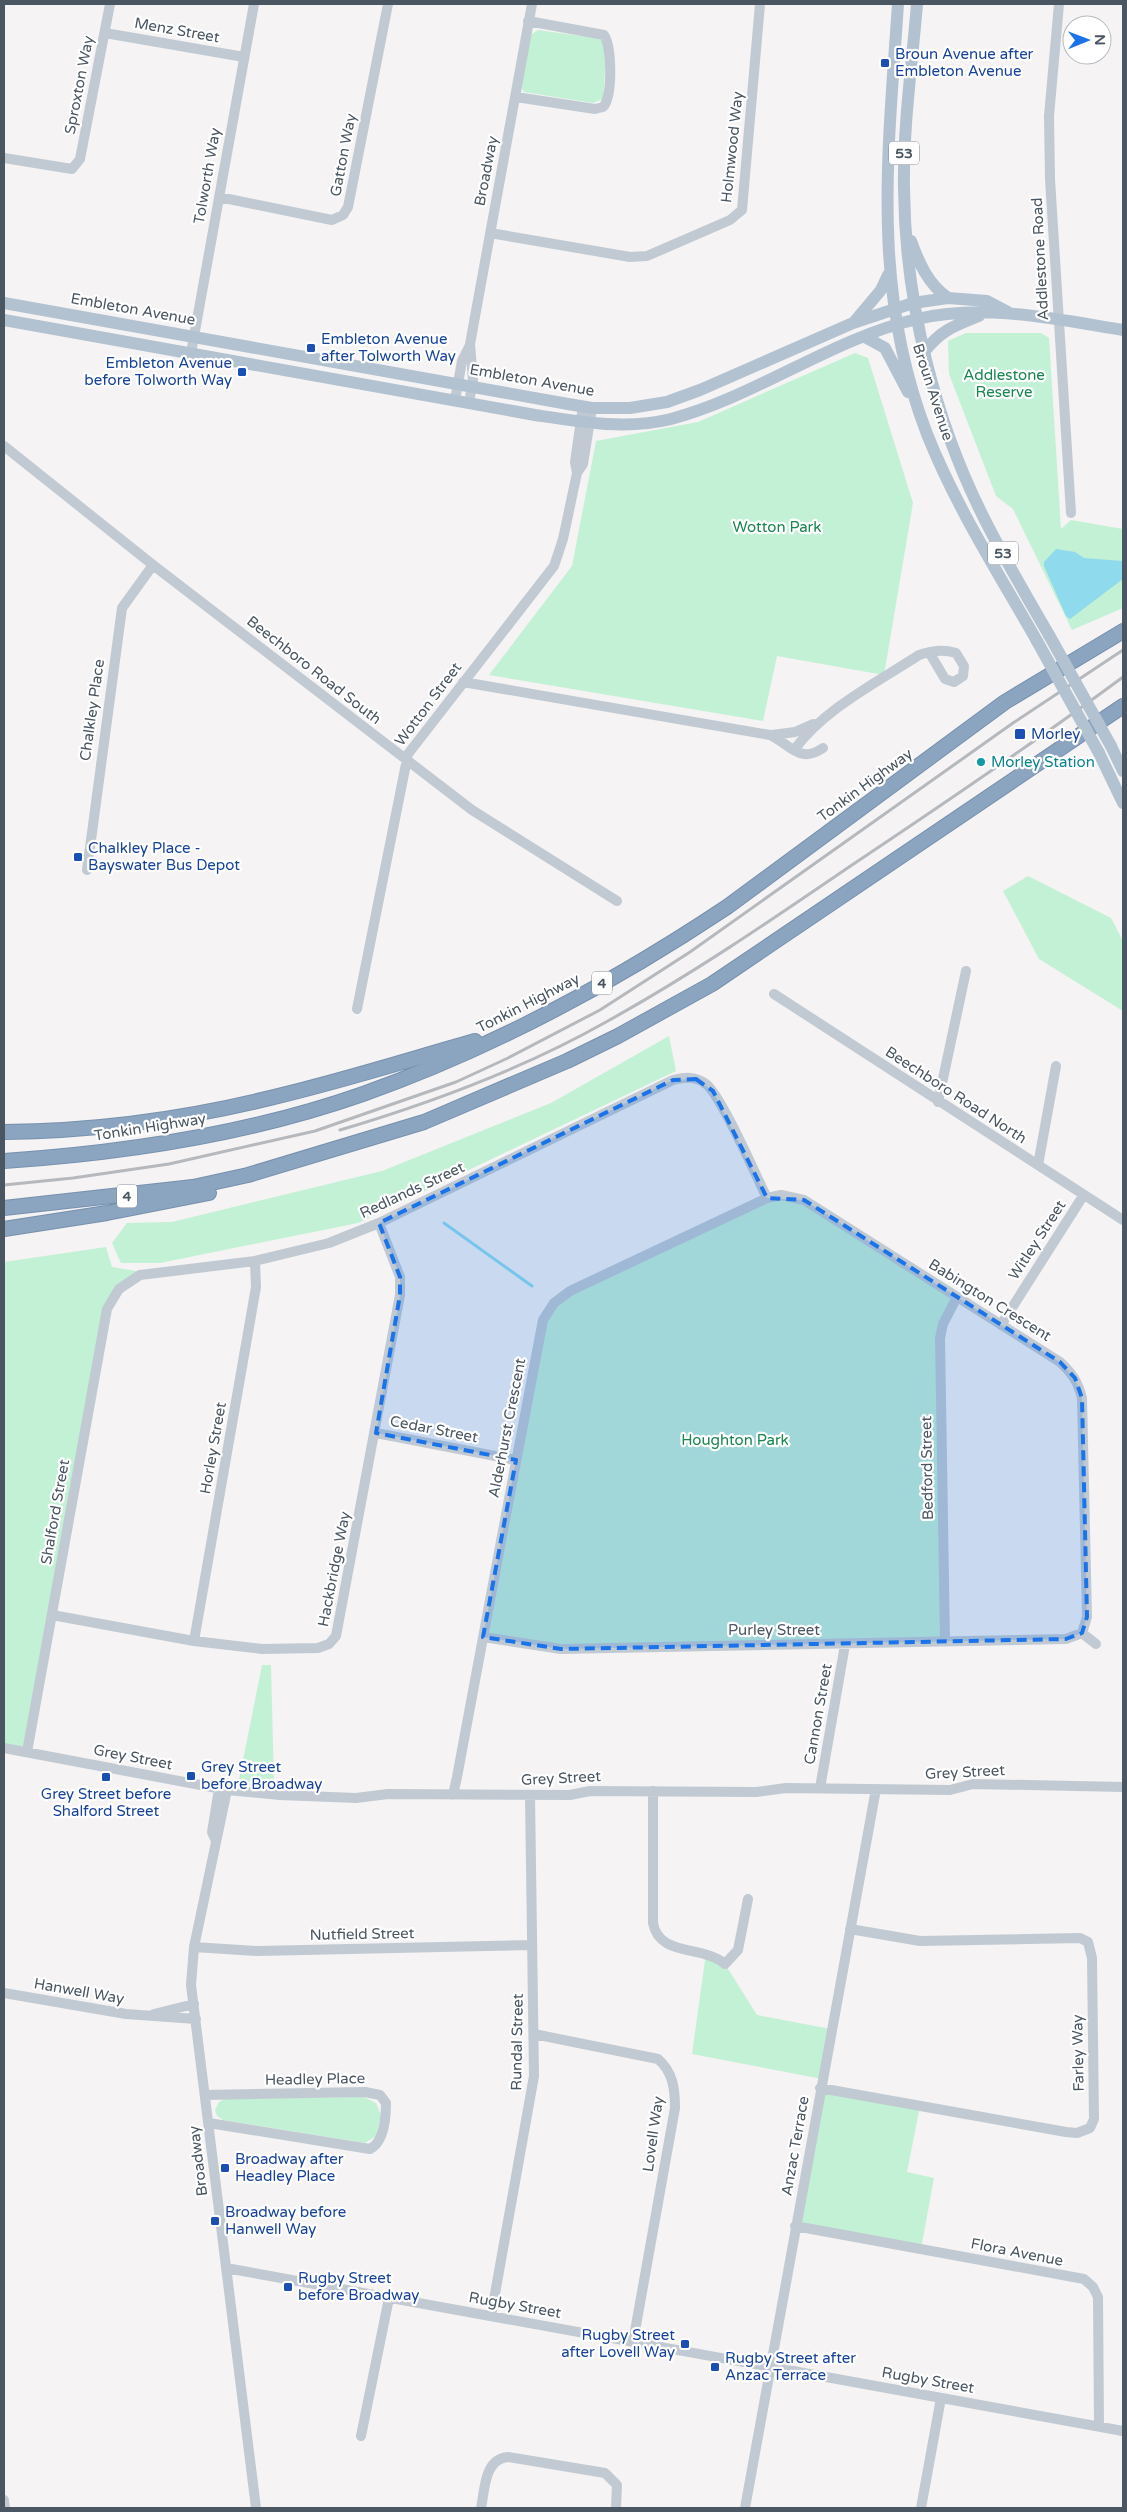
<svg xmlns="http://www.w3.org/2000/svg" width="1127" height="2512" font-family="'Varela Round',sans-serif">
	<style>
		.green { fill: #c3f1d5 }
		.water { fill: #90daee }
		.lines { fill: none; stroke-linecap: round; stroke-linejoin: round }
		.stream { stroke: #90daee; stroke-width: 3 }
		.highway-casing { stroke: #7690ad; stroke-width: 16 }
		.minor { stroke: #c1cad2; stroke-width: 10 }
		.major { stroke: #b3c2d1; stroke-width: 12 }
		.highway { stroke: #8ba5c1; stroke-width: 14 }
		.rail { stroke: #b5b8bd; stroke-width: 3 }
		.major-bridge { stroke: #b3c2d1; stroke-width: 12 }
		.marked { fill: #1a73e8; fill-opacity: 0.2; stroke: #1a73e8; stroke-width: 4; stroke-dasharray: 10 6; stroke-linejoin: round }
		.transit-dot { fill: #1a4fb4; stroke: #fff; stroke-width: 2 }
		.culture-dot { fill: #0f9aa8; stroke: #fff; stroke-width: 2 }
		.labels { text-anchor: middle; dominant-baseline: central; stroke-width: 4.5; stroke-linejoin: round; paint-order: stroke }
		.shield { fill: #fff; stroke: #808990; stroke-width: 1 }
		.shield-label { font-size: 14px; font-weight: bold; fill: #4a5661 }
		.street-label { font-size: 15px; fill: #4a5661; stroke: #fff }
		.transit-label { font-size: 15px; fill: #164399; stroke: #fff; text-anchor: start }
		.park-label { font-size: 15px; fill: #17864f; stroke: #fff }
		.culture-label { font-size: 15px; fill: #0d838f; stroke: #fff; text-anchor: start }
	</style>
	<rect width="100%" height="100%" fill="#f5f3f3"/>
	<path class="green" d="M538 30 602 39 607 45 603 99 593 103 524 92 521 87 529 36Z
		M966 333H1041L1049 338 1061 529 1071 520 1123 529V608L1072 630 1013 509 996 496 949 374 948 341Z
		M855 353 868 358 913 503 884 675 777 656 763 721 489 675 572 566 596 441 698 422Z
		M1028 876 1111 918 1123 941V1011L1039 959 1003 891Z
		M669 1036 676 1071 358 1223 160 1263H121L112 1243 127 1223 172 1222 382 1171 551 1103Z
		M794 1196 957 1297 943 1324 945 1641 561 1649 483 1637 543 1320 554 1303 767 1198Z
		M106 1247 112 1267 148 1273 114 1295 27 1752 4 1748V1262Z
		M262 1665H271L274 1785 239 1780Z
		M706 1953 725 1964 757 2015 831 2029 822 2079 692 2054Z
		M820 2088 920 2106 907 2172 934 2178 921 2249 795 2226Z
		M364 2097 376 2103 381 2115 376 2136 365 2143 223 2120 217 2116 215 2110 219 2102 225 2099Z"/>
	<path class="water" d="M1056 549 1075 552 1084 558 1123 561V579L1070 619 1066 616 1044 566V562Z"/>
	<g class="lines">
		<path class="stream" d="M444 1223 532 1286"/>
		<defs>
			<path id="highway" d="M4 1132C94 1131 186 1119 274 1097 342 1081 408 1060 475 1041
				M4 1161C125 1153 249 1134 363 1094 490 1049 616 981 727 907L1005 702 1123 631
				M4 1208 193 1187 248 1175 424 1122 567 1061 618 1036 712 984 1123 706
				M4 1229 107 1213 209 1193"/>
		</defs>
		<use href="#highway" class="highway-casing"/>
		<path class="minor" d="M1059 4 1049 116 1050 179 1071 513
			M105 33 244 57
			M516 97 595 109 603 107C613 97 612 47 604 35L528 21
			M4 158 72 169 80 159 110 4
			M219 197 332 220 343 215 348 207 388 4
			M490 233 630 257 647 256 730 220 742 210 760 4
			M191 353 254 4
			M455 400 462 361 470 345
			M469 403 473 380 470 344 532 4
			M4 446 153 565 472 810 617 901
			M577 473 575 462 583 406
			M463 682 770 735C791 745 800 764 823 748
			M772 735 795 732 813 724
			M794 750C824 709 876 683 919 655 932 651 942 649 956 653L964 666 963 676 954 682 945 679 929 652
			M87 870 122 608 153 565
			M774 994 1123 1220
			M357 1009 408 754 554 566 563 539 577 473 583 464 592 408
			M938 1102 966 971
			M1038 1165 1056 1066
			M1001 1325 1083 1196
			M376 1433 516 1460
			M52 1615 194 1641 262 1649 318 1648 329 1644 336 1636 400 1295V1277L379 1223
			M1082 1633 1096 1644
			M194 1641 256 1287 255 1261
			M945 1641 940 1338 943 1324 957 1297
			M4 1748 227 1790 280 1795 356 1798 388 1794 570 1795 590 1791 756 1792 786 1788 950 1790 973 1784 1123 1787
			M27 1752 107 1309 119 1289 140 1275 255 1261 329 1243 379 1223 673 1080C685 1077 696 1076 706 1084 721 1095 756 1176 767 1198
			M820 1788 845 1645
			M227 1790 194 1947 191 1985 256 2508
			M653 1791V1923C659 1957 703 1945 725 1964L738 1950 748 1899
			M453 1795 457 1777C485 1625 514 1472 543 1320L554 1303 570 1291 767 1198 781 1195 804 1200 1060 1362C1072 1373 1078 1382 1082 1398L1087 1617 1082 1633 1066 1639 561 1649 483 1637
			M216 1841 212 1832 219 1789
			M194 1947 257 1951 532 1945
			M4 1993 126 2014 196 2019
			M154 2014 194 2004
			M534 2034 658 2059C673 2072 675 2089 675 2108L633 2342
			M820 2088 1066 2132 1077 2133 1090 2128 1094 2119 1092 1958 1088 1942 1080 1938 920 1941 850 1929
			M205 2095 365 2092 380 2095 386 2103C386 2117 384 2142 370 2149L209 2123
			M795 2226 1084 2279 1093 2287 1098 2297 1099 2426
			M226 2268 1123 2431
			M491 2316 534 2076 530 1795
			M361 2436 389 2298
			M4 2500 5 2508
			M481 2508C485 2489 484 2459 508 2457L605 2473 617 2485 616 2508
			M745 2508 876 1789
			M921 2508 941 2398"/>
		<path class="major" d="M898 4C888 154 871 289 927 434 956 507 999 574 1037 641
			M917 4C912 65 903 127 904 188 905 303 935 424 988 526 1007 563 1028 599 1049 635
			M911 241C919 263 928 284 948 298
			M4 303 568 404 592 408H630L667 402 700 390 853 323 913 303 948 298 987 301 1008 312
			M4 320 535 415C580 422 626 430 671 419 755 397 831 339 917 319 985 303 1055 319 1123 330
			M855 321 881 290 888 275
			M865 337 885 348 908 392
			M924 352C941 330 954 326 979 316
			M1111 746 1123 771
			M1099 753 1123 803"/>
		<use href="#highway" class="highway"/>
		<path class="rail" d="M340 1130C431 1103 523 1069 606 1022 691 975 770 921 849 867 942 805 1034 743 1123 677
			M4 1185 73 1178 169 1164 315 1131 456 1082 508 1058 600 1010 690 952 1013 723 1123 650"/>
		<path class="major-bridge" d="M1049 635 1111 746
			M1037 641 1099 753"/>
	</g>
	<path class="marked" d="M696 1079 713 1091 767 1198 804 1200 1060 1362 1075 1378 1082 1398 1087 1617 1082 1633 1066 1639 561 1649 483 1637 516 1460 376 1433 400 1295V1277L379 1223 673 1080Z"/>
	<g class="transit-dot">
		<rect x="880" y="58" width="10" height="10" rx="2.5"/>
		<rect x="306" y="343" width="10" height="10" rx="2.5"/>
		<rect x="237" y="367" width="10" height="10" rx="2.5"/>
		<rect x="1014" y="728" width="12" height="12" rx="2.5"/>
		<rect x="73" y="852" width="10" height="10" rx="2.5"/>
		<rect x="186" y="1771" width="10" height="10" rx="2.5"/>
		<rect x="101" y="1772" width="10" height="10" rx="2.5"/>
		<rect x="220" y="2163" width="10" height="10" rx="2.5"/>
		<rect x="210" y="2216" width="10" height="10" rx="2.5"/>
		<rect x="283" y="2282" width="10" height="10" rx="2.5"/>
		<rect x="680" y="2339" width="10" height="10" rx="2.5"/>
		<rect x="710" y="2362" width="10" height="10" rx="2.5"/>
	</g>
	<circle class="culture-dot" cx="981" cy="762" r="5"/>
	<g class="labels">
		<g class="shield">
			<rect x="889" y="141.5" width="30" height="23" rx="4"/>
			<rect x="988" y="541.5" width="30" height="23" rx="4"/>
			<rect x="592" y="971.5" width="20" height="23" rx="4"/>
			<rect x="117" y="1184.5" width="20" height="23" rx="4"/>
		</g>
		<g class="shield-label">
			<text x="904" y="153">53</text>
			<text x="1003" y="553">53</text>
			<text x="602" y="983">4</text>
			<text x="127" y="1196">4</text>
		</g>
		<g class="street-label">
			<text transform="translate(177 30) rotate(10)">Menz Street</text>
			<text transform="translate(79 85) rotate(-79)">Sproxton Way</text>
			<text transform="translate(732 147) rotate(-84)">Holmwood Way</text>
			<text transform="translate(343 155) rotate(-79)">Gatton Way</text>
			<text transform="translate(486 171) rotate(-79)">Broadway</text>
			<text transform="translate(207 176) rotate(-80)">Tolworth Way</text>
			<text transform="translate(1040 259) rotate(-93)">Addlestone Road</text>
			<text transform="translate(133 309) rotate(10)">Embleton Avenue</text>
			<text transform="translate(532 380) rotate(10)">Embleton Avenue</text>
			<text transform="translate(933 392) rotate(72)">Broun Avenue</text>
			<text transform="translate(314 670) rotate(38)">Beechboro Road South</text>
			<text transform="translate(428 704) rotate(-53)">Wotton Street</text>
			<text transform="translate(92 710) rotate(-82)">Chalkley Place</text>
			<text transform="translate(865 785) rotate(-36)">Tonkin Highway</text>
			<text transform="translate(528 1003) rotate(-27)">Tonkin Highway</text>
			<text transform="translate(956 1095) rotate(33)">Beechboro Road North</text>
			<text transform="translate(150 1127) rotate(-9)">Tonkin Highway</text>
			<text transform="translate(412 1190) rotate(-25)">Redlands Street</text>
			<text transform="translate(1037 1240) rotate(-57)">Witley Street</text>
			<text transform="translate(990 1300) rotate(32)">Babington Crescent</text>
			<text transform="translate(507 1428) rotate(-79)">Alderhurst Crescent</text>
			<text transform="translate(434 1429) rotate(11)">Cedar Street</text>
			<text transform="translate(213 1448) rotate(-80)">Horley Street</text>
			<text transform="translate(927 1468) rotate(-91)">Bedford Street</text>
			<text transform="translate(55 1512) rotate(-80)">Shalford Street</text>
			<text transform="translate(334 1569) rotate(-79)">Hackbridge Way</text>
			<text x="774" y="1630">Purley Street</text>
			<text transform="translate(818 1714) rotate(-80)">Cannon Street</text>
			<text transform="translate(133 1757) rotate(11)">Grey Street</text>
			<text transform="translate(965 1772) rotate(-3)">Grey Street</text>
			<text transform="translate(561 1778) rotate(-3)">Grey Street</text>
			<text transform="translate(362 1934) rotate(-1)">Nutfield Street</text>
			<text transform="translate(79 1991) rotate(10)">Hanwell Way</text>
			<text transform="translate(517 2042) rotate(-89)">Rundal Street</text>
			<text transform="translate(1078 2053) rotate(-91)">Farley Way</text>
			<text transform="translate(315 2079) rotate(-1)">Headley Place</text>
			<text transform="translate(653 2134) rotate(-82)">Lovell Way</text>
			<text transform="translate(795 2146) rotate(-80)">Anzac Terrace</text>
			<text transform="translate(198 2161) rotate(-97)">Broadway</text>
			<text transform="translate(1017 2252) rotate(11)">Flora Avenue</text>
			<text transform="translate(515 2305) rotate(10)">Rugby Street</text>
			<text transform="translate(928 2380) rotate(10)">Rugby Street</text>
		</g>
		<g class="transit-label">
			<text x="895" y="54">Broun Avenue after<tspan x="895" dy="17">Embleton Avenue</tspan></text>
			<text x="321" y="339">Embleton Avenue<tspan x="321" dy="17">after Tolworth Way</tspan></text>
			<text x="232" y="363" text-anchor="end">Embleton Avenue<tspan x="232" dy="17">before Tolworth Way</tspan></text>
			<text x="1031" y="734">Morley</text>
			<text x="88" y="848">Chalkley Place -<tspan x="88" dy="17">Bayswater Bus Depot</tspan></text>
			<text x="201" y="1767">Grey Street<tspan x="201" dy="17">before Broadway</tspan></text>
			<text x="106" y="1794" text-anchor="middle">Grey Street before<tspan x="106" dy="17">Shalford Street</tspan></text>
			<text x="235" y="2159">Broadway after<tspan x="235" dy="17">Headley Place</tspan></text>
			<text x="225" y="2212">Broadway before<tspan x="225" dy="17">Hanwell Way</tspan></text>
			<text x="298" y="2278">Rugby Street<tspan x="298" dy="17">before Broadway</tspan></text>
			<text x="675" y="2335" text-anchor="end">Rugby Street<tspan x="675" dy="17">after Lovell Way</tspan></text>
			<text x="725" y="2358">Rugby Street after<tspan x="725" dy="17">Anzac Terrace</tspan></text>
		</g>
		<g class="park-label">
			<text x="1004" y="375">Addlestone<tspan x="1004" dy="17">Reserve</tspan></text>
			<text x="777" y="527">Wotton Park</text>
			<text x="735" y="1440">Houghton Park</text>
		</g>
		<g class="culture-label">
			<text x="991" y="762">Morley Station</text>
		</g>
	</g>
	<rect width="1127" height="2512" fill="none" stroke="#4a5661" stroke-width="10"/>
	<g transform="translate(1087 40) rotate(89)"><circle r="24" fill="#ffffff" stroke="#b7bbc0"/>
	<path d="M0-4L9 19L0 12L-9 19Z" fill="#1a73e8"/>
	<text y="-8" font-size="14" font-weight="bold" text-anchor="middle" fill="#4a5661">N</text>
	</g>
</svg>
